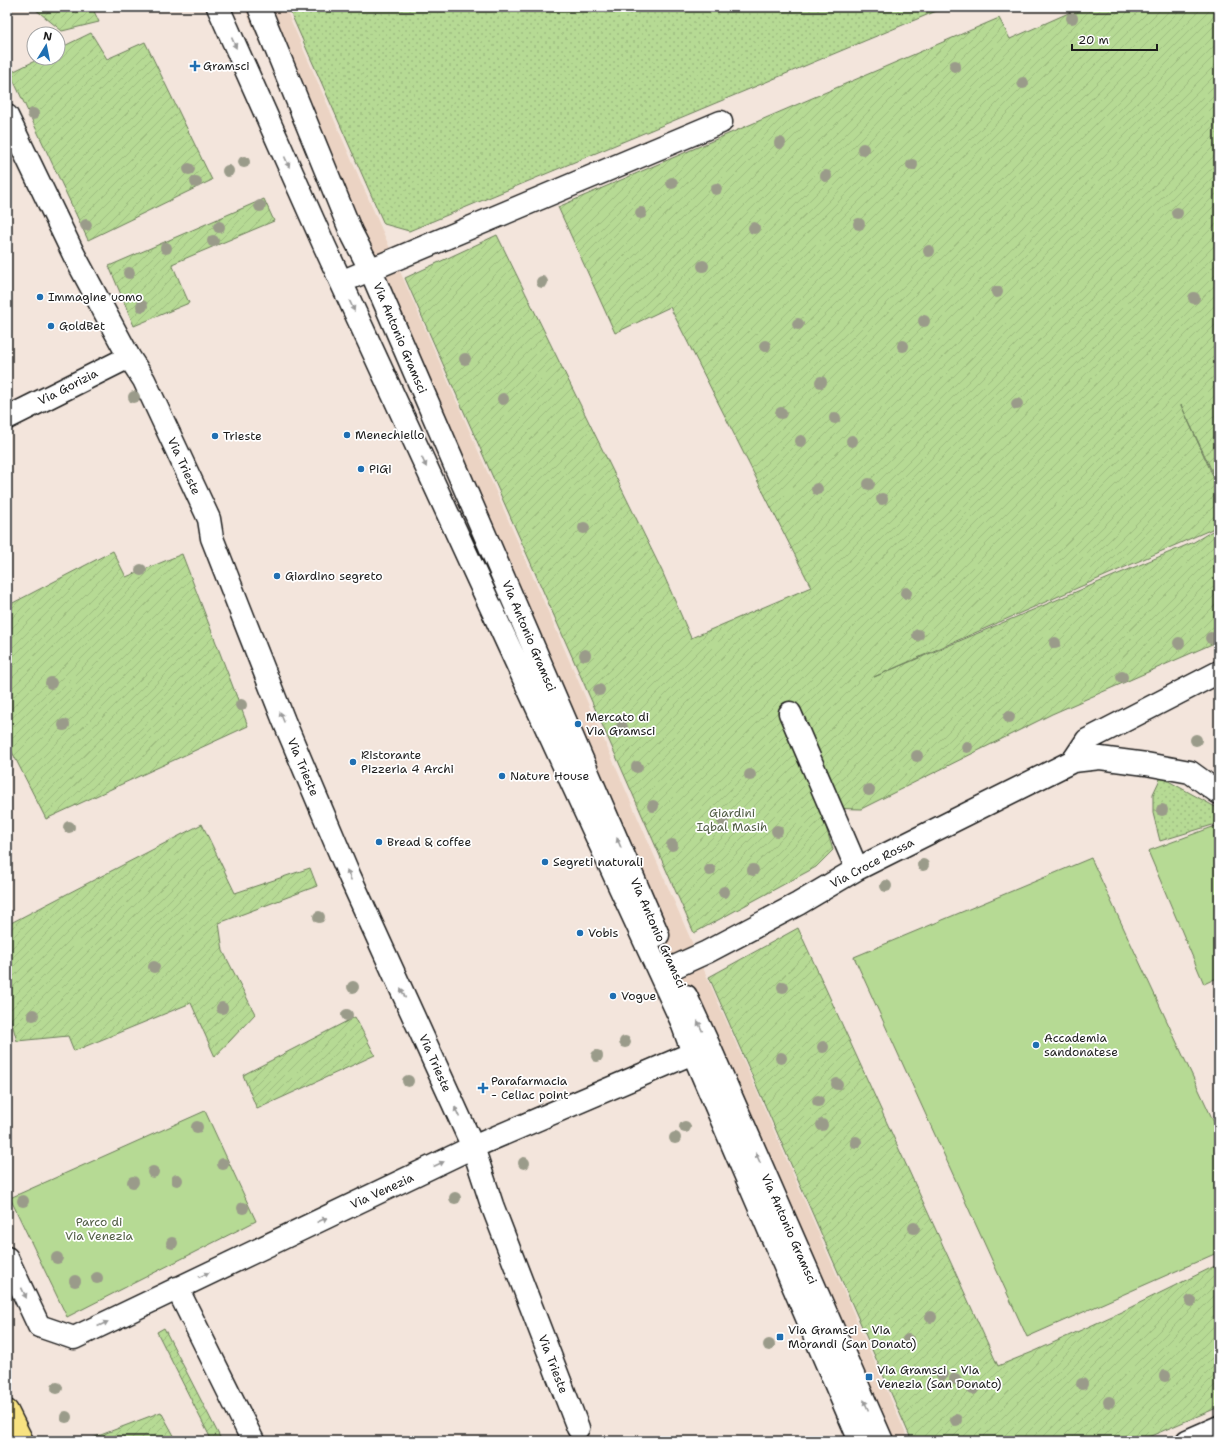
<svg xmlns="http://www.w3.org/2000/svg" width="1226" height="1448" font-family="'Shantell Sans',sans-serif">
	<style>
		.built { fill: #ebd3c3 }
		.grass { fill: url(#grass-dots); stroke: #697b58 }
		.park { fill: #b6da94; stroke: #697b58 }
		.garden { fill: url(#garden-furrows); stroke: #697b58 }
		.lines { fill: none; stroke-linecap: round; stroke-linejoin: round }
		.minor-casing { stroke: #1c1c1c; stroke-width: 25 }
		.major-casing { stroke: #1c1c1c; stroke-width: 25 }
		.minor { stroke: #fff; stroke-width: 22 }
		.major { stroke: #f8e281; stroke-width: 22 }
		.tree { fill: #9a9b8a }
		.oneway { fill: #999 }
		.poi-dot { fill: #1f6fb2; stroke: #fff; stroke-width: 1.5 }
		.labels { text-anchor: middle; dominant-baseline: central; stroke-width: 3.5; stroke-linejoin: round; paint-order: stroke }
		.poi-label { font-size: 12px; fill: #1c1c1c; stroke: #fff; text-anchor: start }
		.street-label { font-size: 12px; fill: #1c1c1c; stroke: #fff }
		.park-label { font-size: 12px; fill: #525e46; stroke: #fff }
	</style>
	<defs>
		<pattern id="grass-dots" width="8" height="8" patternUnits="userSpaceOnUse"><rect width="8" height="8" fill="#b6da94"/><path d="M2 2h.1M6 6h.1" fill="none" stroke="#9cba7f" stroke-width="1.8" stroke-linecap="round"/></pattern>
		<pattern id="garden-furrows" width="10" height="10" patternUnits="userSpaceOnUse"><rect width="10" height="10" fill="#b6da94"/><path d="M-1 1l2-2M0 10L10 0M9 11l2-2" fill="none" stroke="#9cba7f"/></pattern>
	</defs>
	<rect width="100%" height="100%" fill="#f3e5dc"/>
	<filter id="ink" filterUnits="userSpaceOnUse"><feTurbulence type="fractalNoise" baseFrequency=".025" numOctaves="2"/><feDisplacementMap in="SourceGraphic" scale="8" xChannelSelector="R" yChannelSelector="G"/><feConvolveMatrix kernelMatrix="1 2 1 2 8 2 1 2 1" color-interpolation-filters="sRGB"/></filter>
	<g filter="url(#ink)">
		<path class="built" d="M244 7H285L909 1441H875Z"/>
		<path class="grass" d="M288 7H946L409 231 384 224Z
			M1161 777 1219 809V823L1160 841 1153 813V794Z"/>
		<path class="park" d="M1218 825 1219 977 1204 984 1148 851Z
			M1091 858 1219 1133V1252L1027 1337 854 957Z
			M205 1111 256 1221 67 1317 10 1198Z"/>
		<path class="garden" d="M22 7H92L99 22 62 31 35 9Z
			M1082 7H1219V486L1181 405 1219 489V526L874 677 1194 542 1219 527V641L1052 714 861 809 820 808 833 850 816 867 694 933 405 278 497 235 662 571 691 638 811 587 670 307 615 333 558 207 999 18 1010 39Z
			M91 33 107 59 145 42 212 180 88 240 10 73 41 58H58V49Z
			M264 199 274 221 172 264 189 303 134 326 109 266Z
			M113 551 126 577 182 554 248 726 46 819 7 742V606Z
			M202 824 235 893 310 868 317 886 219 923 223 951 255 1014 215 1057 191 1003 74 1051 68 1036 17 1041 7 1006V925Z
			M798 928 998 1366 1035 1351 1121 1312 1219 1264V1407L1139 1441H912L709 977Z
			M355 1017 375 1055 257 1109 243 1075Z
			M164 1328 222 1441H212L157 1332Z
			M161 1412 177 1441H85Z"/>
		<g class="lines">
			<defs>
				<path id="minor" d="M218 7 325 247 681 1020 693 1053 860 1441
					M259 7 351 232 370 269 658 935
					M7 116 74 255 129 357 144 380 209 519 212 538 284 721 350 877 473 1147 492 1205 578 1428
					M341 282 721 122
					M7 418 129 357
					M790 713 857 869
					M1073 761 1087 740 1219 672
					M661 976 672 968 707 952 798 904 857 869 1073 761 1100 758 1146 764 1190 772 1219 793
					M686 996 709 1046 882 1441
					M7 1258 39 1326 74 1338 473 1147 707 1047
					M177 1288 253 1441
					M1187 1441 1219 1427"/>
				<path id="major" d="M7 1411 22 1441"/>
			</defs>
			<use href="#minor" class="minor-casing"/>
			<use href="#major" class="major-casing"/>
			<use href="#minor" class="minor"/>
			<use href="#major" class="major"/>
		</g>
		<g class="tree">
			<circle cx="1072" cy="18" r="6"/>
			<circle cx="955" cy="66" r="6"/>
			<circle cx="1023" cy="83" r="6"/>
			<circle cx="33" cy="114" r="6"/>
			<circle cx="780" cy="143" r="6"/>
			<circle cx="863" cy="149" r="6"/>
			<circle cx="244" cy="162" r="6"/>
			<circle cx="912" cy="165" r="6"/>
			<circle cx="189" cy="169" r="6"/>
			<circle cx="228" cy="171" r="6"/>
			<circle cx="826" cy="176" r="6"/>
			<circle cx="196" cy="182" r="6"/>
			<circle cx="672" cy="183" r="6"/>
			<circle cx="716" cy="189" r="6"/>
			<circle cx="260" cy="206" r="6"/>
			<circle cx="641" cy="213" r="6"/>
			<circle cx="1177" cy="213" r="6"/>
			<circle cx="859" cy="224" r="6"/>
			<circle cx="86" cy="225" r="6"/>
			<circle cx="219" cy="227" r="6"/>
			<circle cx="754" cy="228" r="6"/>
			<circle cx="213" cy="241" r="6"/>
			<circle cx="166" cy="248" r="6"/>
			<circle cx="929" cy="251" r="6"/>
			<circle cx="703" cy="266" r="6"/>
			<circle cx="129" cy="273" r="6"/>
			<circle cx="542" cy="282" r="6"/>
			<circle cx="997" cy="292" r="6"/>
			<circle cx="1194" cy="298" r="6"/>
			<circle cx="142" cy="306" r="6"/>
			<circle cx="924" cy="321" r="6"/>
			<circle cx="798" cy="324" r="6"/>
			<circle cx="765" cy="346" r="6"/>
			<circle cx="903" cy="346" r="6"/>
			<circle cx="465" cy="359" r="6"/>
			<circle cx="821" cy="382" r="6"/>
			<circle cx="134" cy="397" r="6"/>
			<circle cx="503" cy="399" r="6"/>
			<circle cx="1017" cy="404" r="6"/>
			<circle cx="781" cy="413" r="6"/>
			<circle cx="835" cy="418" r="6"/>
			<circle cx="801" cy="441" r="6"/>
			<circle cx="852" cy="441" r="6"/>
			<circle cx="869" cy="484" r="6"/>
			<circle cx="817" cy="489" r="6"/>
			<circle cx="882" cy="499" r="6"/>
			<circle cx="584" cy="528" r="6"/>
			<circle cx="141" cy="570" r="6"/>
			<circle cx="906" cy="593" r="6"/>
			<circle cx="918" cy="635" r="6"/>
			<circle cx="1211" cy="638" r="6"/>
			<circle cx="1055" cy="643" r="6"/>
			<circle cx="1179" cy="643" r="6"/>
			<circle cx="585" cy="655" r="6"/>
			<circle cx="1122" cy="677" r="6"/>
			<circle cx="51" cy="683" r="6"/>
			<circle cx="599" cy="690" r="6"/>
			<circle cx="241" cy="705" r="6"/>
			<circle cx="1009" cy="717" r="6"/>
			<circle cx="64" cy="725" r="6"/>
			<circle cx="622" cy="727" r="6"/>
			<circle cx="1196" cy="740" r="6"/>
			<circle cx="967" cy="747" r="6"/>
			<circle cx="917" cy="756" r="6"/>
			<circle cx="637" cy="767" r="6"/>
			<circle cx="750" cy="775" r="6"/>
			<circle cx="869" cy="790" r="6"/>
			<circle cx="653" cy="806" r="6"/>
			<circle cx="1162" cy="810" r="6"/>
			<circle cx="723" cy="821" r="6"/>
			<circle cx="69" cy="827" r="6"/>
			<circle cx="777" cy="831" r="6"/>
			<circle cx="672" cy="845" r="6"/>
			<circle cx="923" cy="865" r="6"/>
			<circle cx="710" cy="870" r="6"/>
			<circle cx="753" cy="870" r="6"/>
			<circle cx="886" cy="886" r="6"/>
			<circle cx="724" cy="892" r="6"/>
			<circle cx="319" cy="917" r="6"/>
			<circle cx="154" cy="967" r="6"/>
			<circle cx="353" cy="987" r="6"/>
			<circle cx="783" cy="987" r="6"/>
			<circle cx="222" cy="1008" r="6"/>
			<circle cx="33" cy="1015" r="6"/>
			<circle cx="347" cy="1015" r="6"/>
			<circle cx="625" cy="1042" r="6"/>
			<circle cx="823" cy="1047" r="6"/>
			<circle cx="597" cy="1056" r="6"/>
			<circle cx="781" cy="1058" r="6"/>
			<circle cx="408" cy="1081" r="6"/>
			<circle cx="837" cy="1084" r="6"/>
			<circle cx="818" cy="1101" r="6"/>
			<circle cx="822" cy="1125" r="6"/>
			<circle cx="197" cy="1127" r="6"/>
			<circle cx="685" cy="1127" r="6"/>
			<circle cx="675" cy="1138" r="6"/>
			<circle cx="856" cy="1142" r="6"/>
			<circle cx="524" cy="1163" r="6"/>
			<circle cx="223" cy="1164" r="6"/>
			<circle cx="153" cy="1172" r="6"/>
			<circle cx="177" cy="1180" r="6"/>
			<circle cx="133" cy="1182" r="6"/>
			<circle cx="455" cy="1198" r="6"/>
			<circle cx="23" cy="1201" r="6"/>
			<circle cx="243" cy="1208" r="6"/>
			<circle cx="914" cy="1228" r="6"/>
			<circle cx="172" cy="1243" r="6"/>
			<circle cx="57" cy="1258" r="6"/>
			<circle cx="97" cy="1278" r="6"/>
			<circle cx="75" cy="1281" r="6"/>
			<circle cx="1191" cy="1301" r="6"/>
			<circle cx="931" cy="1317" r="6"/>
			<circle cx="908" cy="1340" r="6"/>
			<circle cx="769" cy="1345" r="6"/>
			<circle cx="942" cy="1375" r="6"/>
			<circle cx="1165" cy="1376" r="6"/>
			<circle cx="955" cy="1379" r="6"/>
			<circle cx="1082" cy="1384" r="6"/>
			<circle cx="57" cy="1388" r="6"/>
			<circle cx="973" cy="1389" r="6"/>
			<circle cx="1109" cy="1402" r="6"/>
			<circle cx="66" cy="1417" r="6"/>
			<circle cx="956" cy="1420" r="6"/>
		</g>
		<defs><path id="oneway-solid" d="M-6-.8H1V-3.2L6.5 0L1 3.2V.8H-6Z"/></defs>
		<g class="oneway">
			<use href="#oneway-solid" transform="translate(234 43) rotate(66)"/>
			<use href="#oneway-solid" transform="translate(287 162) rotate(66)"/>
			<use href="#oneway-solid" transform="translate(352 306) rotate(65)"/>
			<use href="#oneway-solid" transform="translate(424 462) rotate(65)"/>
			<use href="#oneway-solid" transform="translate(282 717) rotate(-112)"/>
			<use href="#oneway-solid" transform="translate(619 843) rotate(-113)"/>
			<use href="#oneway-solid" transform="translate(349 875) rotate(-113)"/>
			<use href="#oneway-solid" transform="translate(403 993) rotate(-115)"/>
			<use href="#oneway-solid" transform="translate(700 1026) rotate(-115)"/>
			<use href="#oneway-solid" transform="translate(457 1112) rotate(-114)"/>
			<use href="#oneway-solid" transform="translate(758 1158) rotate(-114)"/>
			<use href="#oneway-solid" transform="translate(439 1164) rotate(-25)"/>
			<use href="#oneway-solid" transform="translate(322 1220) rotate(-25)"/>
			<use href="#oneway-solid" transform="translate(204 1275) rotate(-25)"/>
			<use href="#oneway-solid" transform="translate(24 1293) rotate(65)"/>
			<use href="#oneway-solid" transform="translate(103 1324) rotate(-25)"/>
			<use href="#oneway-solid" transform="translate(866 1405) rotate(-114)"/>
		</g>
	</g>
	<g class="poi-dot">
		<path d="M193 60h4v4h4v4h-4v4h-4v-4h-4v-4h4z"/>
		<circle cx="40" cy="297" r="4"/>
		<circle cx="51" cy="326" r="4"/>
		<circle cx="347" cy="435" r="4"/>
		<circle cx="215" cy="436" r="4"/>
		<circle cx="361" cy="469" r="4"/>
		<circle cx="277" cy="576" r="4"/>
		<circle cx="578" cy="724" r="4"/>
		<circle cx="353" cy="762" r="4"/>
		<circle cx="502" cy="776" r="4"/>
		<circle cx="379" cy="842" r="4"/>
		<circle cx="545" cy="862" r="4"/>
		<circle cx="580" cy="933" r="4"/>
		<circle cx="613" cy="996" r="4"/>
		<circle cx="1036" cy="1045" r="4"/>
		<path d="M481 1082h4v4h4v4h-4v4h-4v-4h-4v-4h4z"/>
		<rect x="776" y="1333" width="8" height="8" rx="2"/>
		<rect x="865" y="1373" width="8" height="8" rx="2"/>
	</g>
	<g class="labels">
		<g class="poi-label">
			<text x="203" y="66">Gramsci</text>
			<text x="48" y="297">Immagine uomo</text>
			<text x="59" y="326">GoldBet</text>
			<text x="355" y="435">Menechiello</text>
			<text x="223" y="436">Trieste</text>
			<text x="369" y="469">PiGi</text>
			<text x="285" y="576">Giardino segreto</text>
			<text x="586" y="717">Mercato di<tspan x="586" dy="14">Via Gramsci</tspan></text>
			<text x="361" y="755">Ristorante<tspan x="361" dy="14">Pizzeria 4 Archi</tspan></text>
			<text x="510" y="776">Nature House</text>
			<text x="387" y="842">Bread &amp; coffee</text>
			<text x="553" y="862">Segreti naturali</text>
			<text x="588" y="933">Vobis</text>
			<text x="621" y="996">Vogue</text>
			<text x="1044" y="1038">Accademia<tspan x="1044" dy="14">sandonatese</tspan></text>
			<text x="491" y="1081">Parafarmacia<tspan x="491" dy="14">- Celiac point</tspan></text>
			<text x="788" y="1330">Via Gramsci - Via<tspan x="788" dy="14">Morandi (San Donato)</tspan></text>
			<text x="877" y="1370">Via Gramsci - Via<tspan x="877" dy="14">Venezia (San Donato)</tspan></text>
		</g>
		<g class="street-label">
			<text transform="translate(400 338) rotate(67)">Via Antonio Gramsci</text>
			<text transform="translate(68 387) rotate(-27)">Via Gorizia</text>
			<text transform="translate(184 466) rotate(65)">Via Trieste</text>
			<text transform="translate(529 636) rotate(67)">Via Antonio Gramsci</text>
			<text transform="translate(303 767) rotate(67)">Via Trieste</text>
			<text transform="translate(872 863) rotate(-28)">Via Croce Rossa</text>
			<text transform="translate(658 933) rotate(66)">Via Antonio Gramsci</text>
			<text transform="translate(435 1063) rotate(66)">Via Trieste</text>
			<text transform="translate(382 1191) rotate(-25)">Via Venezia</text>
			<text transform="translate(789 1229) rotate(66)">Via Antonio Gramsci</text>
			<text transform="translate(553 1364) rotate(69)">Via Trieste</text>
		</g>
		<g class="park-label">
			<text x="732" y="813">Giardini<tspan x="732" dy="14">Iqbal Masih</tspan></text>
			<text x="99" y="1222">Parco di<tspan x="99" dy="14">Via Venezia</tspan></text>
		</g>
	</g>
	<rect width="1226" height="1448" fill="none" stroke="#fff" stroke-width="24"/>
	<rect x="12" y="12" width="1202" height="1424" fill="none" stroke="#1c1c1c" stroke-width="1.5" filter="url(#ink)"/>
	<g transform="translate(46 46) rotate(10)"><circle r="19" fill="#ffffff" stroke="#a4a4a4"/>
	<path d="M0-3L7 15L0 10L-7 15Z" fill="#1f6fb2"/>
	<text y="-6" font-size="11" font-weight="bold" text-anchor="middle" fill="#1c1c1c">N</text>
	</g>
	<path d="M1072 44v6h85v-6" fill="none" stroke="#1c1c1c" stroke-width="2"/>
	<text x="1078" y="44" font-size="12" fill="#1c1c1c" stroke="#ffffff" stroke-width="3" paint-order="stroke">20 m</text>
</svg>
